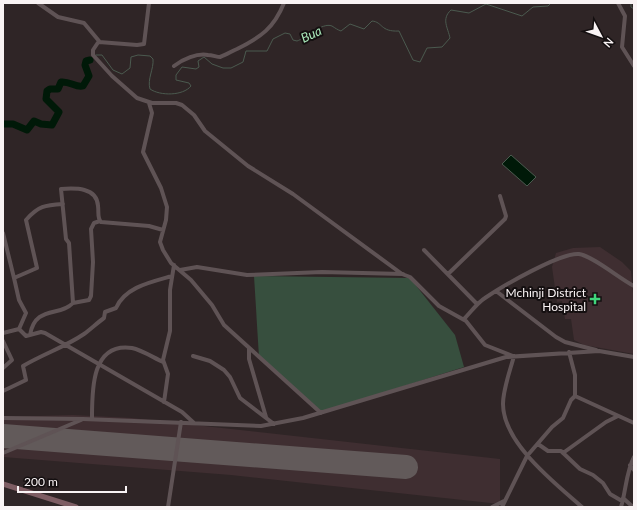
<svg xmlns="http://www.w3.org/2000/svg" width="637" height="510" font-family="Lato,sans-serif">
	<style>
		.built { fill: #3f2e31 }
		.green { fill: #374f3e }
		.water { fill: #001908; stroke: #4b5a4f }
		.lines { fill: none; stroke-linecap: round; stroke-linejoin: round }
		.stream { stroke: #4b5a4f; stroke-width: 1 }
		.river { stroke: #001908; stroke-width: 7 }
		.runway { stroke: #625a5a; stroke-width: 24 }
		.street { stroke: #5f5355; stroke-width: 4 }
		.secondary { stroke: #7e5d63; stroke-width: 5.5 }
		.poi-dot { fill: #40d77c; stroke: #140f10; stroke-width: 1.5 }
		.labels { text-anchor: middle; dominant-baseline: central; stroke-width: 4; stroke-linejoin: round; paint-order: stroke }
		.poi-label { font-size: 12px; fill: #f9f3f4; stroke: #140f10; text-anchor: end }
		.water-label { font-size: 13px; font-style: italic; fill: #a8e7b8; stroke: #140f10 }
	</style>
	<rect width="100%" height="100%" fill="#2f2526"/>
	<path class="built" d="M600 247 622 262 631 271 634 304V354L584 345 574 340 571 319H565L562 301 557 302 552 267 556 253 573 248Z
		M73 415 132 418 500 459V504L231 475 3 457V417Z"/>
	<path class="green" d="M254 276 410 278 455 335 464 367 322 412 259 357Z"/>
	<path class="water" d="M511 155 536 177 527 186 502 164Z"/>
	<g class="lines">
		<path class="stream" d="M631 3V7L634 9
			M96 55H102L113 70 122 74 130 68 131 57 138 55 150 56 153 59C154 69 147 79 150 89 160 96 183 96 191 86L189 83 176 80V75L182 67 196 69 199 67 198 61 204 57 212 64 223 68H231L243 62 246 51H267L273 39 285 33 290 34 293 40 297 41C306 38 322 22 332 26 335 28 338 30 341 31L350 24 364 29 372 21C383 22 380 32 399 31L413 60 420 62 427 48 442 47 450 38C448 28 441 19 451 10L469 13 486 4 522 16 533 7 548 6 551 3"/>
		<path class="river" d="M3 124H13L27 130 34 121 41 124 52 125 59 112 46 99 47 91 50 89H58L61 82C70 81 76 88 83 86L89 76 85 65 86 61 90 60"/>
		<path class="runway" d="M3 436 406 467"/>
		<path class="street" d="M38 3 58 17 84 23 99 41 93 50V55L112 76 137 98 152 103H176L182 105 194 115 205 131 248 166 293 194 402 274 410 277 439 306 466 321 485 345 513 356
			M618 3 625 16 622 47 634 66
			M99 42 137 45 144 44 149 3
			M174 66C183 59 197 53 208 55 212 55 217 57 220 57 226 55 232 51 237 49 261 37 274 28 284 3
			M149 103 152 113 143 152 161 188 167 207 166 220 160 242 163 250 171 263 191 280 212 305 224 325 321 413
			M3 233 14 278
			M424 250 477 304
			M180 270 197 267 247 275 322 272 403 274
			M448 274 505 219 506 216 500 196
			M496 291 556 337 565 342 596 350
			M73 303 89 300 91 296 93 262 91 229 94 223 100 221
			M464 319C471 312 477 303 485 298 501 287 561 252 579 254 593 256 620 279 634 286
			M19 329 26 336 41 332 45 333 182 412 194 423
			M3 333 19 329 26 313 19 300 14 278 37 268 26 220C38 206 45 205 63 204
			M30 335C35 305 60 317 73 303L69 243 66 239 61 189C75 188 97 187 98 206 99 212 97 218 101 222L149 226 163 230
			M3 341 12 360 3 368
			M249 348V359L266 417
			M193 356 210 361 224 370 230 377 240 398 274 424
			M514 356C510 371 503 389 503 404 503 443 555 483 582 507
			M3 391 26 380 23 366C43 354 65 347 84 334 91 329 97 323 104 318L105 312 116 308C125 287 151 282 172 276
			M575 396 634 423
			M164 402 168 374 163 360 170 331V290L174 265
			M3 418 83 419 261 426 303 418 506 357 599 351 634 357
			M92 419C92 391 91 342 132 348 142 350 154 358 163 362
			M538 444 548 451H561L580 469 593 475 603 483 610 494 622 501
			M3 453 81 420
			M563 453 606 422 618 416
			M630 465 634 470
			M623 498 633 507
			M168 507 181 422
			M492 507 504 501
			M502 507 527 456 552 427 563 418 571 400 575 396V375L569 352
			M621 507C626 491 626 472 634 457"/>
		<path class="secondary" d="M3 484 76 507"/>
	</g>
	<path class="poi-dot" d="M593 293h4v4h4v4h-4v4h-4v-4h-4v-4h4z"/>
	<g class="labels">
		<g class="poi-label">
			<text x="586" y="292">Mchinji District<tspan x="586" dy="14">Hospital</tspan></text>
		</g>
		<g class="water-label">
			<text transform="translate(311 34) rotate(-25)">Bua</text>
		</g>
	</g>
	<rect width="637" height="510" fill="none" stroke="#f9f3f4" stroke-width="8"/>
	<g transform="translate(601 36) rotate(131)" stroke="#140f10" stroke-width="3" paint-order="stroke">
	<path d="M0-3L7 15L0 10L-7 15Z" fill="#f9f3f4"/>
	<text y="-6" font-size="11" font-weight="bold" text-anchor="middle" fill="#f9f3f4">N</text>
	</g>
	<path d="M18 486v6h108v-6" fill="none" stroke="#f9f3f4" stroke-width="2"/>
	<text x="24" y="486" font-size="12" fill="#f9f3f4" stroke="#140f10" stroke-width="3" paint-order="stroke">200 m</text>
</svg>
